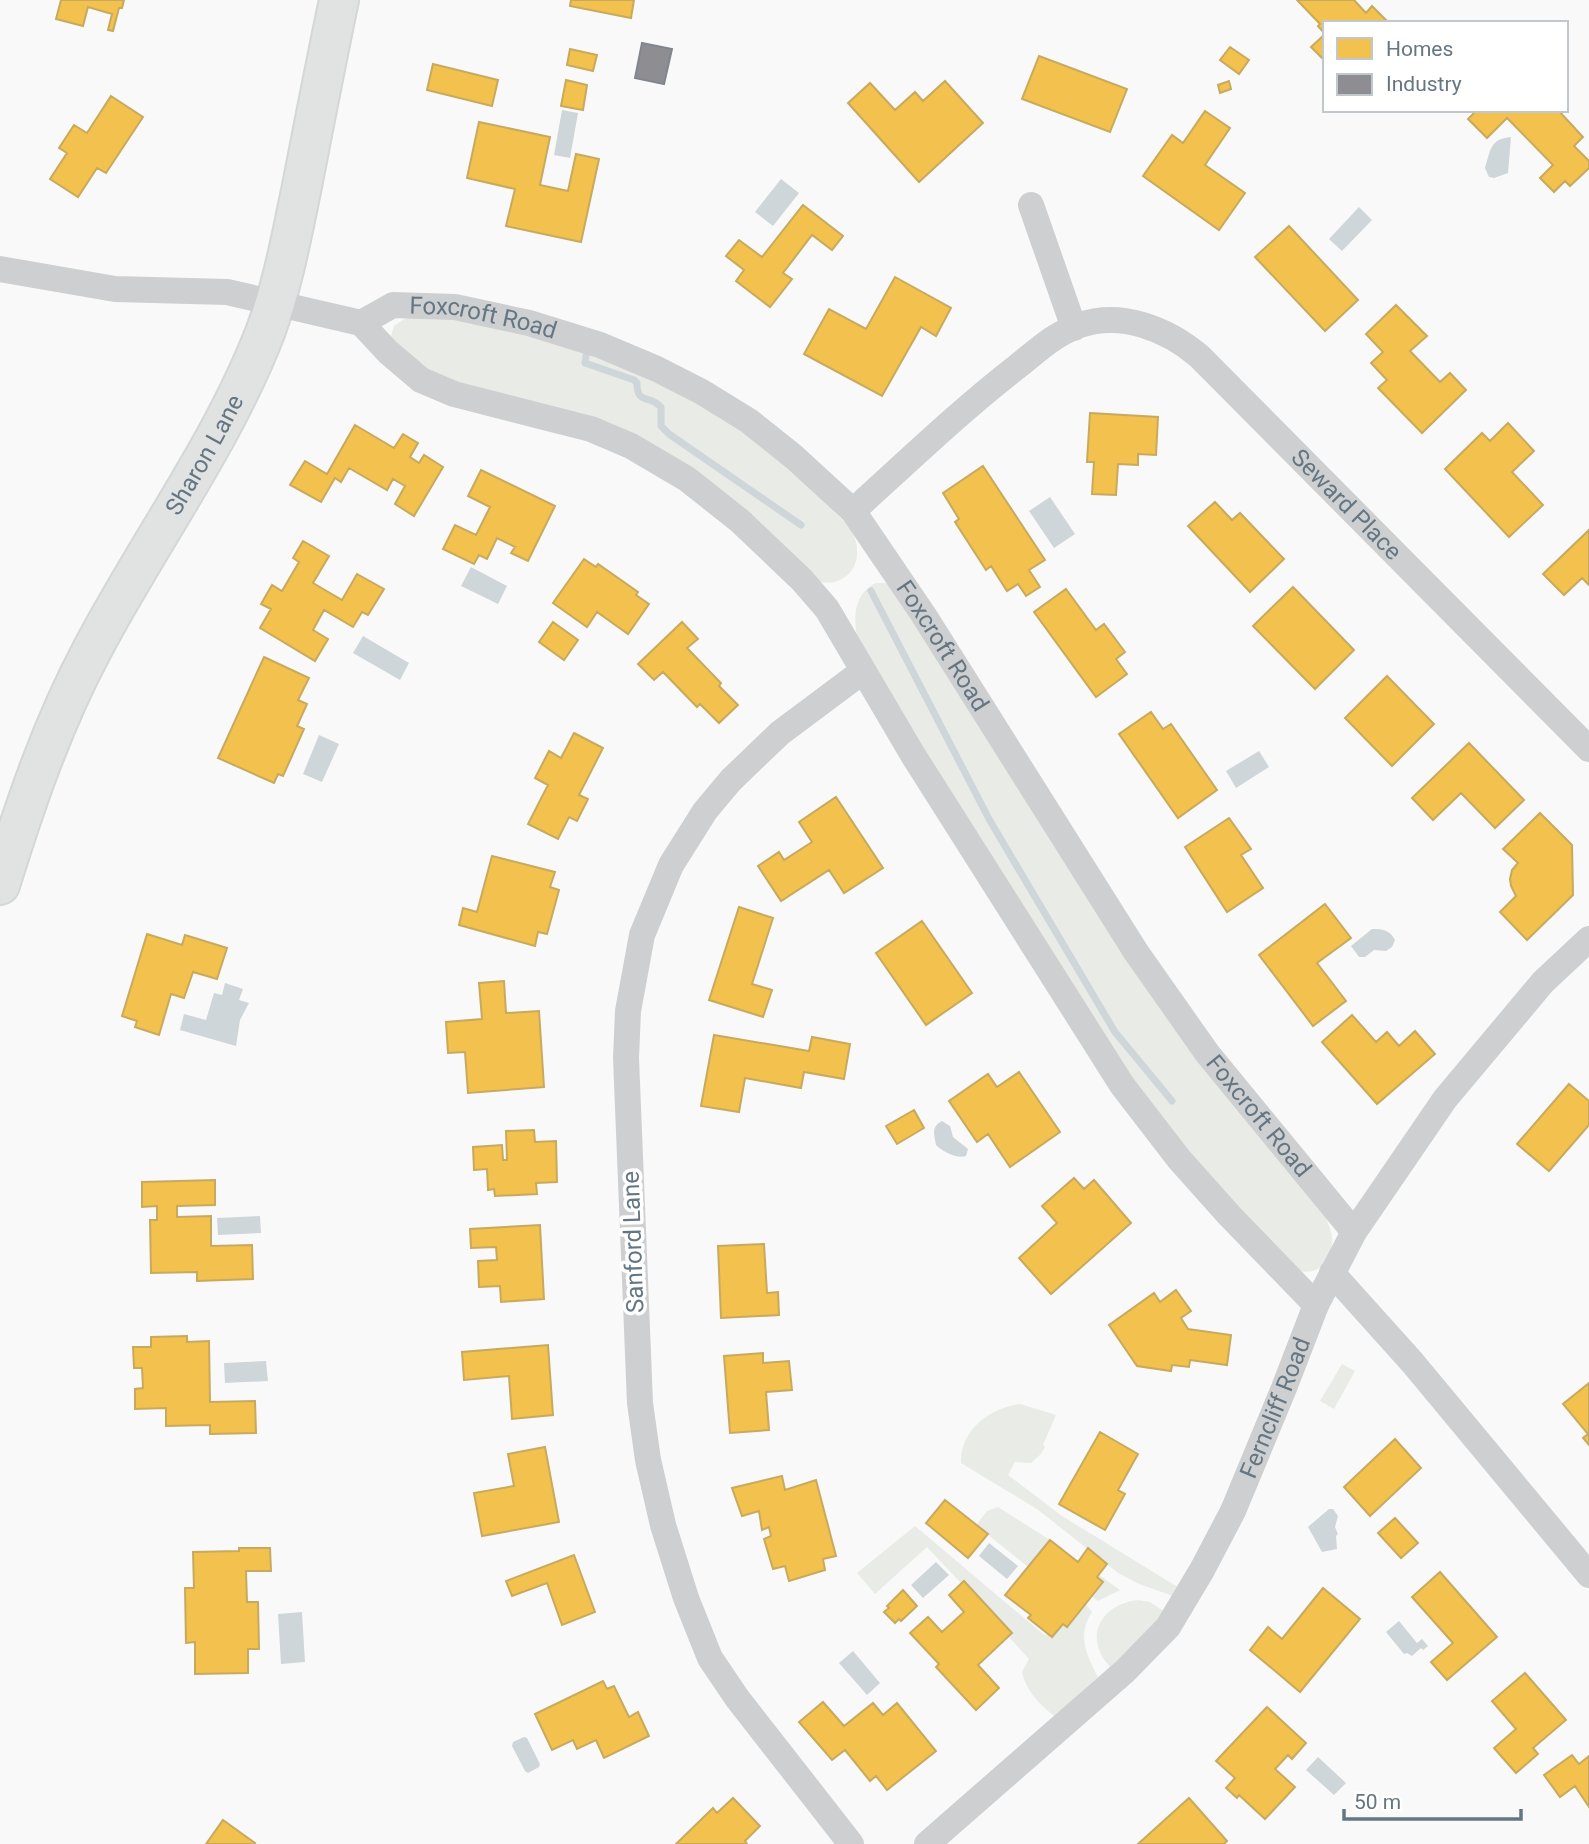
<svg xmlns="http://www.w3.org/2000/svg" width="1589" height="1844" font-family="Roboto,sans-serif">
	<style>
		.green { fill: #e8ebe6 }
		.water { fill: #ced6d9 }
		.homes { fill: #f2c14e; stroke: #c8aa5e; stroke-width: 2 }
		.industry { fill: #8d8d92; stroke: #81868e; stroke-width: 2 }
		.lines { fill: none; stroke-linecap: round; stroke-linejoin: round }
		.stream { stroke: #ced6d9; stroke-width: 7 }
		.secondary-casing { stroke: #d5d6d7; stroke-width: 42 }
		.minor { stroke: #cecfd0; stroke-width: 26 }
		.secondary { stroke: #e1e2e2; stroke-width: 38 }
		.labels { text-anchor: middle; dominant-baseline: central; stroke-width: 7; stroke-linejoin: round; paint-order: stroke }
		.street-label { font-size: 24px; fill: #657683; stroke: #fff }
	</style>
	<rect width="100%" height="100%" fill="#f9f9f9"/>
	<path class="green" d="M407 317 467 319 594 353 698 400 786 463 846 523C851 531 857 539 857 549 859 572 839 588 816 581L686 468 433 377 390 340 394 326Z
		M876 583H885L893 587 1325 1215C1328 1224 1333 1233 1332 1242 1332 1258 1319 1276 1301 1271 1291 1269 1281 1259 1273 1253L1127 1078 858 641C853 619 853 594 876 583Z
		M1342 1364 1355 1371 1334 1409 1320 1401Z
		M1020 1404 1056 1415 1043 1445 1045 1447 1041 1454 1031 1463 1015 1462 1008 1475 1062 1516 1181 1589 1176 1597 1139 1584 1118 1573 1037 1509 961 1463C960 1430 990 1408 1020 1404Z
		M998 1507 1050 1540 1028 1567 976 1525 987 1511Z
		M915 1526 1043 1634 1051 1636 1085 1604 1092 1612C1077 1635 1086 1655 1098 1677L1055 1716C1041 1707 1025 1689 1022 1672L1029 1659 1009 1637 1012 1633 964 1582 961 1583 927 1547 875 1594 857 1573Z
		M1099 1575 1120 1590 1098 1601 1091 1596 1103 1582 1097 1577Z
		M1138 1600 1150 1602 1165 1612 1112 1669C1082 1639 1099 1605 1138 1600Z"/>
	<path class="water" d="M562 110 578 113 570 158 554 155Z
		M1511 137 1508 173 1494 178 1489 177 1485 168C1491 149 1490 139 1511 137Z
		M781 179 799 193 773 226 755 212Z
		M1359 207 1372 220 1342 251 1329 239Z
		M1050 497 1075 534 1054 548 1029 511Z
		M471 567 507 586 498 604 461 586Z
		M363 636 409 663 400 680 353 653Z
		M319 735 339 744 322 782 303 774Z
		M1259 751 1269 767 1236 788 1226 771Z
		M1372 929C1383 929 1390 930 1395 940L1392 947 1386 951 1374 950 1365 957H1359L1351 946Z
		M225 983 243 989 239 1000 249 1003 240 1020 236 1046 180 1030 184 1014 206 1020 214 993 222 995Z
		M942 1121 950 1126 953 1137 968 1149 966 1156C957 1159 943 1152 936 1145 934 1134 931 1127 942 1121Z
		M260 1216 261 1233 218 1235 217 1218Z
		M266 1361 268 1381 225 1383 224 1363Z
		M1329 1509H1333L1338 1516 1335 1527 1338 1534 1336 1536 1337 1549 1322 1552 1308 1527Z
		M989 1543 1018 1566 1007 1579 979 1556Z
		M936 1562 949 1575 923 1598 911 1585Z
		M302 1612 305 1662 281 1664 278 1614Z
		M1399 1621 1417 1643 1422 1639 1428 1646 1423 1650 1421 1648 1412 1656 1407 1653 1404 1654 1386 1632Z
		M853 1651 880 1683 867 1695 839 1663Z
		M524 1737 527 1738 540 1764 539 1767 528 1773 525 1771 512 1746 513 1742Z
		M1318 1757 1346 1783 1334 1795 1306 1770Z"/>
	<path class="homes" d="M61 0H124L122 8H119L113 31 108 30 112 14 88 7 83 26 56 19Z
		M571 0H634L631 18 570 6Z
		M1297 0H1354L1366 13 1372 6 1386 20 1383 23H1325V34L1318 26 1320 24Z
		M1325 34V61L1311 47Z
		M1230 47 1249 60 1239 74 1220 60Z
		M570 49 597 55 593 71 567 65Z
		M1039 56 1127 89 1110 132 1022 99Z
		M433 64 498 80 492 106 427 90Z
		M566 80 587 85 583 110 561 106Z
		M945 81 983 123 919 182 848 103 870 83 895 110 915 92 923 101Z
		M1229 81 1231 89 1220 93 1218 85Z
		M111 96 143 117 106 173 97 168 78 197 50 179 67 153 59 148 74 125 87 133Z
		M1477 110H1558L1583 137 1574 146 1589 161V168L1570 186 1565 181 1554 192 1540 178 1553 165 1507 118 1487 138 1468 119Z
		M1205 111 1230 128 1205 165 1245 193 1219 230 1143 176 1172 135 1183 143Z
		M479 122 550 137 540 185 568 191 576 154 599 159 581 242 506 226 515 189 467 178Z
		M803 205 843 236 832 250 812 235 783 273 792 279 770 307 736 281 744 270 726 256 739 240 762 257Z
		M1289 226 1358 300 1325 331 1255 257Z
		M895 277 951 308 936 336 921 327 882 396 804 354 829 309 866 329Z
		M1396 305 1427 336 1410 351 1440 382 1450 373 1466 390 1422 433 1378 388 1387 380 1371 363 1383 352 1366 334Z
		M1090 413 1158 417 1156 455 1138 454V465L1118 464 1116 495 1092 494 1094 462H1087Z
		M1508 423 1534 451 1512 472 1543 505 1509 537 1445 469 1482 433 1490 441Z
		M355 425 394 448 403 434 418 443 410 457 419 463 424 455 443 467 414 516 395 504 405 486 393 479 387 490 349 468 341 482 335 478 321 502 290 485 305 461 327 474Z
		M983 466 1045 560 1029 570 1040 587 1026 596 1018 584 1007 591 991 566 986 570 955 522 959 519 943 493Z
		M481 470 555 506 528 561 511 553 515 547 497 538 487 559 479 555 474 564 443 549 455 525 476 535 490 507 468 496Z
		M1215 502 1232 520 1240 513 1284 559 1250 592 1188 526Z
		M1589 530V585L1582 578 1564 595 1543 574Z
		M303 541 329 556 313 583 342 600 357 574 384 589 368 615 362 612 353 627 324 610 313 630 328 639 315 661 260 628 271 609 261 604 272 585 282 591 299 562 293 558Z
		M584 559 596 567 598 564 638 592 636 595 649 604 628 634 597 612 587 627 553 603Z
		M1293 587 1354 650 1315 689 1253 626Z
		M1066 589 1096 630 1104 624 1125 652 1116 659 1127 674 1096 697 1034 612Z
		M553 622 578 640 564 660 539 642Z
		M682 622 698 639 687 648 721 683 719 686 738 705 719 723 700 704 697 707 663 672 654 680 638 664Z
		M264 657 309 678 298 700 307 704 297 726 304 729 283 776 278 774 274 783 218 758Z
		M1387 676 1434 724 1392 766 1345 718Z
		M1151 712 1163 729 1171 724 1217 790 1178 818 1119 734Z
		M574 733 603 748 579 795 588 799 577 821 569 817 558 839 528 824 548 785 535 778 549 751 561 758Z
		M1469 743 1524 800 1495 828 1461 793 1433 820 1412 798Z
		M836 797 883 868 844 893 829 870 781 901 758 866 779 852 784 860 812 842 799 822Z
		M1540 813 1572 845 1573 895 1527 940 1500 912 1516 896 1511 886 1510 879 1512 870 1518 863 1503 849Z
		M1229 818 1251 849 1241 855 1263 888 1227 912 1185 847Z
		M492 856 555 872 550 887 559 890 547 934 538 932 535 946 459 925 463 908 477 912Z
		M1325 904 1351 938 1317 963 1346 1001 1313 1026 1259 955Z
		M739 907 773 918 752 984 772 990 763 1017 709 1000Z
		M922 921 972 993 926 1025 876 953Z
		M147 934 182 945 185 935 227 948 217 979 193 972 184 998 171 994 159 1035 135 1027 137 1021 122 1016Z
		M504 981 506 1013 539 1011 544 1087 468 1093 465 1052 448 1053 446 1022 482 1019 479 983Z
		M1352 1015 1376 1042 1387 1032 1399 1046 1415 1031 1435 1054 1377 1104 1322 1042Z
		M714 1035 809 1051 812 1037 850 1044 844 1079 804 1072 801 1088 745 1078 739 1112 701 1106Z
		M1019 1072 1060 1132 1010 1167 988 1134 977 1142 949 1101 988 1074 997 1087Z
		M1569 1084 1589 1101V1125L1549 1171 1517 1144Z
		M914 1110 924 1128 897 1144 886 1126Z
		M534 1130 535 1142 556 1141 557 1182 536 1183 537 1194 495 1196 494 1189 488 1190 487 1169 474 1170 473 1147 502 1145 503 1160H507L506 1131Z
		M1074 1178 1084 1189 1094 1180 1131 1223 1051 1294 1019 1258 1057 1223 1042 1206Z
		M215 1180V1205L177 1206V1217L211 1216V1246L252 1245 253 1279 197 1281V1272L151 1273 150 1220H157V1206L142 1207V1182Z
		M540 1225 544 1299 501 1302 500 1286 479 1287 478 1261 497 1260 496 1247 471 1248 470 1229Z
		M764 1244 767 1293 778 1292 779 1315 721 1318 718 1246Z
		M1176 1290 1191 1311 1181 1318 1188 1329 1231 1335 1227 1365 1190 1360 1189 1367 1172 1365 1171 1371 1137 1366 1109 1325 1154 1293 1160 1302Z
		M187 1336V1342L209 1341 210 1402 255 1401 256 1433 210 1434V1425L166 1426V1408L135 1409V1389L143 1388 142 1368H134L133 1347H151V1337Z
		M548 1345 553 1415 512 1419 509 1376 464 1380 462 1352Z
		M763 1353V1363L789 1361 792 1390 766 1392 769 1430 730 1433 724 1356Z
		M1589 1383V1445L1583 1438 1588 1434 1563 1404Z
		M1100 1432 1138 1454 1118 1490 1125 1494 1105 1530 1059 1504Z
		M1395 1439 1421 1468 1370 1516 1344 1487Z
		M545 1447 559 1522 482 1536 474 1493 514 1486 508 1454Z
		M782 1476 785 1490 816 1480 836 1556 823 1559 825 1570 789 1581 785 1566 773 1569 764 1539 771 1536 769 1527 762 1530 759 1511 742 1516 732 1488Z
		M945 1500 988 1534 968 1558 926 1523Z
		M1395 1518 1418 1543 1401 1558 1378 1533Z
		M1050 1540 1078 1562 1088 1548 1107 1564 1097 1577 1103 1582 1067 1627 1063 1624 1052 1637 1028 1618 1031 1615 1005 1595Z
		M239 1548H270L271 1571H246L247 1602H258L259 1649H248V1673L195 1674V1642L186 1643 185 1588H194L193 1552 239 1551Z
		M574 1555 595 1612 562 1625 547 1583 512 1596 506 1581Z
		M1440 1572 1497 1637 1447 1680 1431 1662 1453 1643 1412 1597Z
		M964 1581 1012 1633 978 1665 999 1688 976 1710 936 1667 939 1664 910 1633 928 1617 942 1632 964 1612 949 1595Z
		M1323 1588 1360 1619 1300 1692 1250 1650 1268 1627 1282 1639Z
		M903 1590 917 1606 901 1621 899 1619 895 1623 884 1612 889 1608 887 1606Z
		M1525 1673 1566 1720 1533 1748 1538 1754 1516 1773 1494 1748 1516 1729 1492 1701Z
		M603 1681 607 1689 614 1686 629 1717 638 1712 649 1736 604 1758 596 1740 577 1749 573 1740 552 1750 535 1714Z
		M823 1702 844 1726 873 1703 883 1715 897 1703 936 1751 887 1790 876 1776 870 1781 845 1750 832 1760 799 1722Z
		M1267 1707 1306 1743 1292 1759 1288 1755 1275 1769 1295 1787 1265 1819 1239 1795 1237 1798 1226 1788 1235 1778 1216 1761Z
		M1572 1755 1579 1764 1589 1756V1807L1575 1786 1560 1797 1544 1775Z
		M733 1798 760 1826 745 1841 747 1844H676L713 1808 717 1813Z
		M1189 1798 1227 1841 1224 1844H1138Z
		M223 1820 255 1843 254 1844H206Z"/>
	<path class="industry" d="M642 43 672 49 664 84 635 78Z"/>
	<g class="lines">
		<path class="stream" d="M586 356 585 363 634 380 637 383C637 405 649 394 661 407V426L669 434 801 525
			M871 591 989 819 1115 1032 1172 1101"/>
		<defs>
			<g id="secondary">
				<path id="s4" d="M0 885C25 805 52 725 92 650 148 543 223 443 266 330 283 284 292 234 302 186 314 124 326 62 339 0"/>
			</g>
		</defs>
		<use href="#secondary" class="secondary-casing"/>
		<g class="minor">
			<path d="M1031 205 1074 328"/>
			<path d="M0 269 115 289 227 292 361 323 388 352 421 380 454 394 591 429 631 446 687 479 740 521 802 580 827 609 913 755 1122 1085 1179 1159 1229 1215 1316 1305"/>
			<path id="s1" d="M361 323 393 305 455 307 529 323 600 345 657 369 702 392 749 421 794 457 853 511 923 614 1136 952 1207 1053 1354 1232"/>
			<path id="s2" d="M853 511C907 462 960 411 1018 366 1037 351 1056 333 1080 325 1122 311 1167 329 1199 356L1589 749"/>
			<path d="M1332 1273 1412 1362 1589 1575"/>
			<path d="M851 1844 737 1698 710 1658 686 1598 663 1525 648 1460 640 1403 626 1058 628 1011 642 935 671 865 705 811 731 780 780 733 863 671"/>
			<path id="s3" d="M927 1844 1125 1671 1168 1627 1202 1570 1233 1511 1284 1388 1316 1305 1354 1232 1445 1099 1543 982 1589 939"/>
		</g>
		<use href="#secondary" class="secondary"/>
	</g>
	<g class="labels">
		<g class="street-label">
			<text stroke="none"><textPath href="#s1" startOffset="128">Foxcroft Road</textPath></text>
			<text stroke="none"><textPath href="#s4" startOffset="478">Sharon Lane</textPath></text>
			<text stroke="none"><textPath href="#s2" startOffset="632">Seward Place</textPath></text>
			<text stroke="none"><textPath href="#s1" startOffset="716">Foxcroft Road</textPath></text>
			<text stroke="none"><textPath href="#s1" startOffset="1283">Foxcroft Road</textPath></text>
			<text transform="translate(633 1242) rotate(-92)">Sanford Lane</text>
			<text stroke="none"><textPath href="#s3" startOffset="569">Ferncliff Road</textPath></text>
		</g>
	</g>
	<rect x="1323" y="21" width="245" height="91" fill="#ffffff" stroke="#c1c8cd" stroke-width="2"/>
	<rect x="1337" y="38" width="35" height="21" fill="#f2c14e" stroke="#c1c8cd" stroke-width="2"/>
	<text x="1386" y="56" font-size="21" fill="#657683">Homes</text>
	<rect x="1337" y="74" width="35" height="21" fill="#8d8d92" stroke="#c1c8cd" stroke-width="2"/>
	<text x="1386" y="91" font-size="21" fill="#657683">Industry</text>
	<path d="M1344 1809v10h177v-10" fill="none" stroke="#657683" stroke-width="3.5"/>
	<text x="1354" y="1809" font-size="21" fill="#657683" stroke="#ffffff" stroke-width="5" paint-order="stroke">50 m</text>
</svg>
